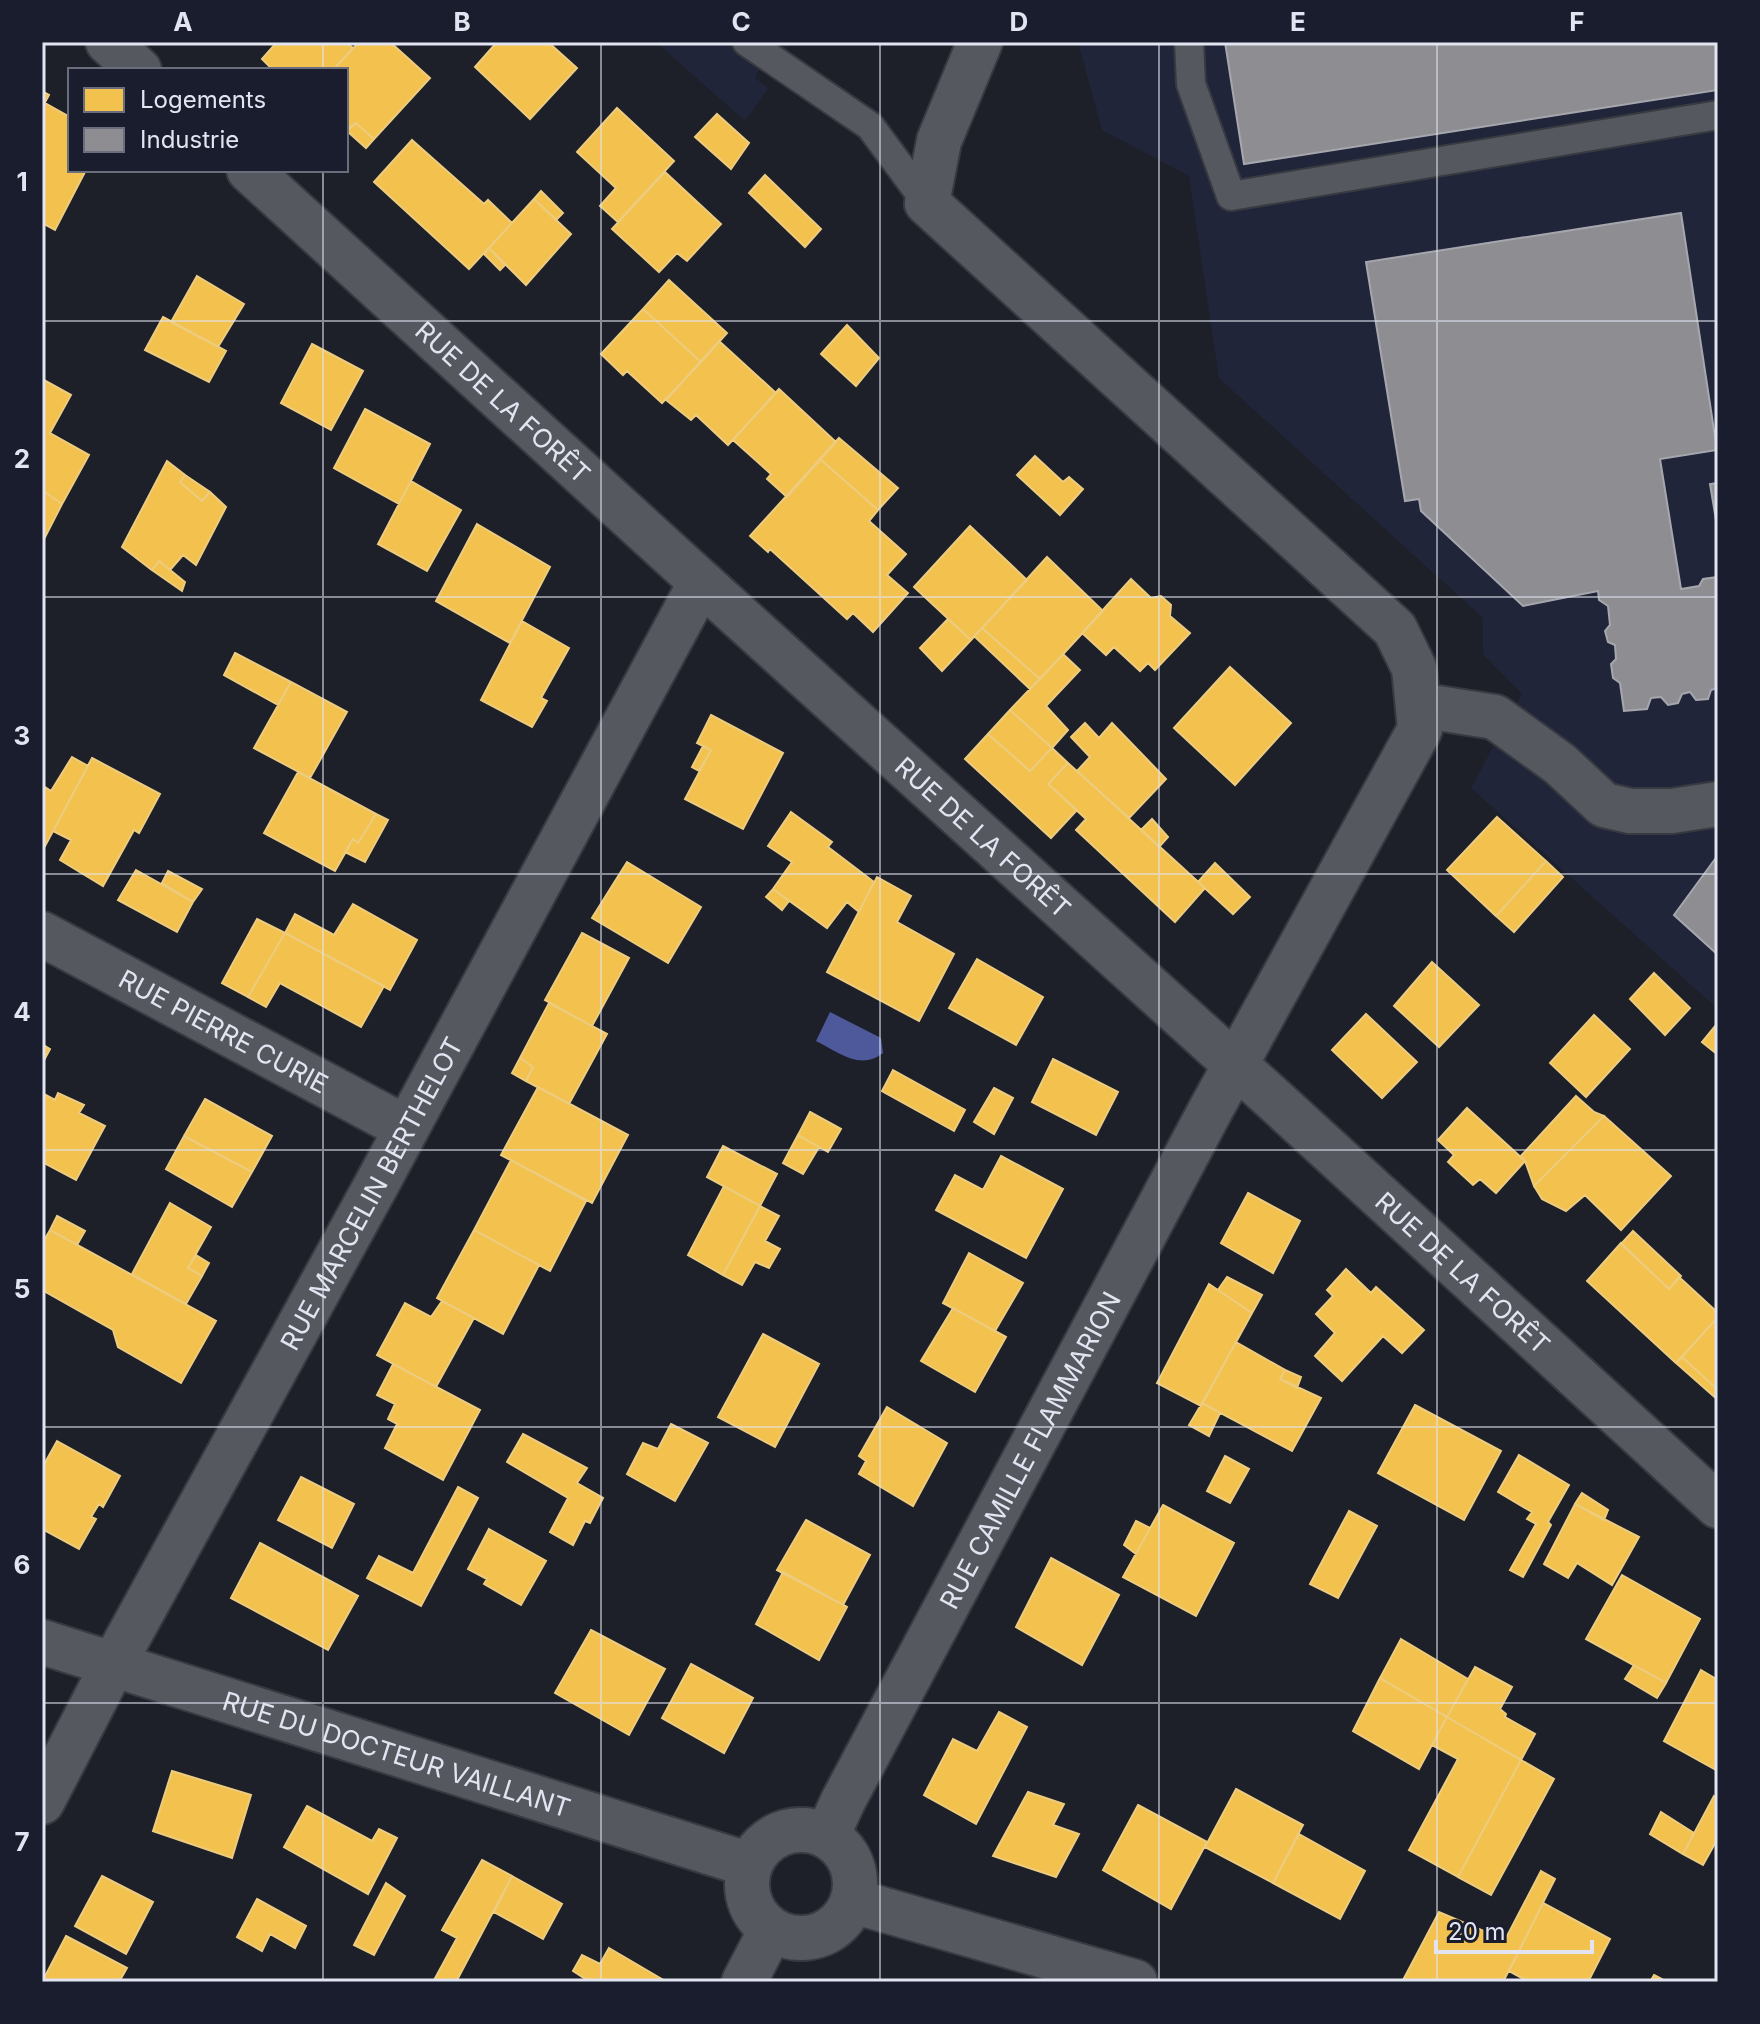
<svg xmlns="http://www.w3.org/2000/svg" width="1760" height="2024" font-family="Inter,sans-serif">
	<style>
		.built { fill: #212539 }
		.water { fill: #4d599b }
		.homes { fill: #f2c14e; stroke: #edcc7f; stroke-width: 2 }
		.industry { fill: #8d8d92; stroke: #a6a7ae; stroke-width: 2 }
		.lines { fill: none; stroke-linecap: round; stroke-linejoin: round }
		.lane-casing { stroke: #383a42; stroke-width: 32 }
		.street-casing { stroke: #383a42; stroke-width: 48 }
		.lane { stroke: #56585f; stroke-width: 28 }
		.street { stroke: #56585f; stroke-width: 44 }
		.grid { fill: none; stroke: #e2e5f1; stroke-width: 2; stroke-opacity: 0.55 }
		.labels { text-anchor: middle; dominant-baseline: central; stroke-width: 8; stroke-linejoin: round; paint-order: stroke }
		.street-label { font-size: 26px; fill: #e2e5f1; stroke: #1a1d2d }
		.neatline { fill: none; stroke: #e2e5f1; stroke-width: 3 }
		.grid-label { font-size: 26px; text-anchor: middle; font-weight: bold; fill: #e2e5f1 }
	</style>
	<rect width="100%" height="100%" fill="#1e2029"/>
	<path class="built" d="M656 42H793L780 51 769 48 755 78 768 88 745 121Z
		M1078 42H1718V1009L1471 788 1522 694 1483 654V618L1219 378 1189 176 1102 130Z"/>
	<path class="water" d="M830 1012 881 1038 883 1053C860 1071 838 1052 816 1041Z"/>
	<path class="homes" d="M277 42H346L353 48 333 70H273L262 59Z
		M359 42H390L430 78 374 139 356 123 346 129V70H333Z
		M497 42H548L577 68 530 119 475 67Z
		M42 91 49 95 42 108Z
		M45 103 70 117V170H86L55 230 42 223V108Z
		M617 108 674 161 618 222 600 206 616 188 577 152Z
		M717 114 749 143 731 169 695 137Z
		M356 123 374 139 366 148 347 131Z
		M412 140 484 204 488 200 512 223 469 269 374 182Z
		M665 172 721 224 687 261 677 253 659 272 612 229Z
		M765 175 821 229 805 247 749 193Z
		M541 191 563 213 556 220 534 199Z
		M534 199 571 234 526 285 489 248Z
		M489 248 505 265 500 270 484 254Z
		M197 276 244 304 218 347 171 322Z
		M669 280 727 333 701 362 643 309Z
		M643 309 701 362 662 403 627 371 623 375 601 354Z
		M163 317 226 351 209 382 145 350Z
		M847 325 879 358 856 386 821 354Z
		M719 341 776 393 728 445 696 415 691 420 666 400Z
		M312 344 363 371 331 430 281 403Z
		M42 379 71 395 50 433 89 455 62 504 42 490Z
		M779 389 836 442 787 497 767 479 771 474 733 440Z
		M365 409 430 444 399 504 334 468Z
		M839 438 898 488 878 510 820 459Z
		M1035 456 1063 482 1069 477 1083 489 1060 515 1017 475Z
		M820 459 878 510 869 521 906 554 887 575 908 593 873 632 853 613 847 619 770 549 768 552 750 536Z
		M167 461 185 475 180 482 202 501 210 492 226 507 196 565 183 555 170 570 159 561 152 570 122 547Z
		M185 475 210 492 202 501 180 482Z
		M411 481 461 510 427 571 378 544Z
		M42 490 62 504 42 543Z
		M477 524 550 567 510 643 436 601Z
		M970 526 1027 580 971 640 914 587Z
		M1047 557 1103 611 1040 679 982 628Z
		M159 561 185 582 182 591 152 570Z
		M1131 579 1151 598 1161 596 1171 605 1170 616 1190 633 1155 670 1148 663 1140 671 1114 647 1106 655 1082 633Z
		M948 619 971 640 942 671 920 648Z
		M522 621 569 648 541 698 547 701 532 727 481 700Z
		M982 628 1040 679 1030 689 974 636Z
		M235 653 291 682 278 705 224 675Z
		M1063 654 1080 670 1046 706 1068 730 1052 748 1010 710Z
		M1230 667 1291 723 1235 785 1174 728Z
		M291 682 347 712 310 778 254 748Z
		M1010 710 1052 748 1030 771 988 734Z
		M711 715 783 753 743 829 685 799 711 750 697 743Z
		M1085 723 1099 738 1112 723 1166 779 1129 818 1077 771 1090 757 1071 737Z
		M988 734 1030 771 1052 748 1068 763 1048 784 1077 810 1051 838 965 759Z
		M703 746 711 750 699 771 692 767Z
		M72 757 88 766 45 846 42 844V785L51 791Z
		M92 758 160 794 139 833 134 830 103 886 60 860 71 840 53 831Z
		M1068 763 1205 888 1175 922 1076 830 1086 819 1048 784Z
		M298 772 376 814 358 843 353 839 335 871 264 833Z
		M791 812 832 842 828 847 874 882 859 912 847 902 827 928 773 889 792 862 768 846Z
		M376 814 388 820 365 862 345 852 353 839 358 843Z
		M1497 817 1546 861 1496 916 1447 870Z
		M1152 819 1168 837 1159 847 1141 830Z
		M1546 861 1563 877 1514 932 1496 916Z
		M627 862 701 907 668 963 592 918Z
		M1215 863 1250 897 1233 914 1198 882Z
		M136 870 193 902 177 932 118 900Z
		M168 871 202 889 193 902 162 883Z
		M877 877 911 896 897 922 954 954 919 1021 827 972Z
		M773 889 789 901 782 910 766 897Z
		M353 904 417 940 390 990 285 933 295 914 334 935Z
		M257 919 285 933 248 997 222 983Z
		M285 933 384 986 361 1027 280 983 266 1007 248 997Z
		M582 933 629 958 592 1026 545 1000Z
		M977 959 1043 997 1016 1045 949 1008Z
		M1432 962 1479 1005 1439 1047 1394 1006Z
		M1654 973 1690 1008 1665 1035 1630 999Z
		M549 1003 607 1034 569 1104 526 1081 533 1067 520 1058Z
		M1366 1014 1417 1062 1382 1098 1332 1050Z
		M1594 1015 1630 1049 1586 1097 1550 1063Z
		M1716 1025 1718 1027V1055L1702 1042Z
		M42 1044 50 1049 42 1064Z
		M520 1058 533 1067 526 1081 512 1073Z
		M1053 1059 1118 1092 1096 1135 1032 1102Z
		M893 1070 965 1110 954 1131 882 1091Z
		M538 1087 628 1135 592 1203 501 1155Z
		M994 1088 1013 1098 994 1134 974 1122Z
		M42 1093 55 1100 58 1093 84 1105 79 1113 105 1126 76 1180 42 1162Z
		M1576 1096 1594 1112 1604 1116 1534 1186 1525 1161 1520 1157Z
		M205 1099 272 1136 252 1172 184 1136Z
		M1467 1108 1525 1161 1496 1193 1480 1179 1473 1185 1448 1162 1454 1155 1438 1140Z
		M810 1112 841 1129 828 1152 798 1135Z
		M1604 1116 1671 1176 1621 1230 1585 1195 1566 1211 1542 1199 1534 1186Z
		M798 1135 819 1147 803 1174 783 1163Z
		M184 1136 252 1172 232 1207 166 1169Z
		M723 1146 777 1174 760 1206 707 1177Z
		M1001 1156 1063 1189 1026 1258 936 1210 955 1175 983 1190Z
		M511 1160 586 1201 550 1271 474 1230Z
		M724 1186 760 1206 723 1275 688 1255Z
		M1248 1193 1300 1221 1273 1273 1221 1243Z
		M170 1203 211 1227 188 1268 202 1276 186 1304 132 1274Z
		M760 1206 779 1216 765 1241 780 1249 769 1268 755 1262 742 1285 723 1275Z
		M57 1216 85 1231 77 1245 50 1230Z
		M50 1230 216 1321 181 1383 118 1347 113 1330 42 1290V1244Z
		M474 1230 539 1265 503 1334 437 1298Z
		M1633 1231 1681 1276 1669 1289 1621 1244Z
		M1621 1243 1669 1289 1679 1277 1718 1313V1317L1676 1363 1587 1281Z
		M969 1253 1023 1283 995 1331 943 1303Z
		M196 1255 209 1263 202 1276 188 1268Z
		M1346 1269 1371 1293 1376 1287 1424 1330 1402 1353 1383 1336 1342 1381 1315 1356 1335 1333 1316 1314 1333 1296 1327 1290Z
		M1227 1277 1262 1295 1252 1313 1218 1290Z
		M1209 1284 1252 1313 1201 1406 1157 1383Z
		M442 1301 474 1318 436 1387 377 1355 405 1303 431 1317Z
		M953 1308 1006 1337 975 1392 921 1361Z
		M1718 1317V1390L1682 1357Z
		M763 1334 819 1364 775 1447 718 1417Z
		M1236 1342 1285 1370 1280 1379 1321 1398 1292 1451 1202 1403Z
		M1682 1357 1718 1390V1400L1676 1363Z
		M393 1364 480 1410 443 1480 385 1448 397 1424 388 1419 395 1404 377 1395Z
		M1285 1370 1301 1377 1297 1388 1280 1379Z
		M1202 1403 1220 1413 1209 1436 1189 1425Z
		M1415 1405 1501 1451 1464 1520 1378 1473Z
		M887 1407 947 1443 913 1506 859 1474 866 1461 859 1456Z
		M671 1424 708 1443 675 1501 627 1474 643 1443 658 1449Z
		M523 1434 587 1468 577 1483 603 1498 590 1523 585 1521 573 1545 550 1532 568 1498 507 1462Z
		M57 1441 120 1476 103 1507 99 1504 91 1517 96 1519 79 1549 42 1529V1468Z
		M1519 1455 1569 1485 1548 1522 1551 1525 1523 1577 1510 1570 1536 1524 1527 1519 1532 1512 1498 1492Z
		M1225 1456 1249 1469 1230 1503 1207 1491Z
		M301 1477 354 1504 332 1548 278 1520Z
		M458 1487 478 1498 421 1606 367 1578 379 1556 413 1573Z
		M1582 1493 1608 1510 1604 1520 1575 1504Z
		M1575 1504 1639 1537 1612 1585 1577 1563 1568 1578 1544 1564Z
		M1163 1505 1234 1543 1196 1616 1123 1577Z
		M1349 1511 1377 1526 1338 1598 1310 1584Z
		M806 1520 870 1555 843 1605 777 1570Z
		M1136 1521 1150 1528 1136 1554 1124 1545Z
		M489 1529 546 1561 521 1605 484 1584 487 1579 468 1569Z
		M260 1543 358 1596 328 1650 231 1598Z
		M1051 1558 1119 1595 1082 1665 1016 1627Z
		M783 1572 847 1607 819 1660 756 1624Z
		M1622 1575 1700 1619 1666 1683 1586 1639Z
		M591 1630 665 1669 629 1735 555 1693Z
		M1401 1639 1468 1679 1447 1717 1380 1678Z
		M691 1664 753 1698 724 1753 662 1718Z
		M1634 1665 1666 1683 1657 1698 1625 1679Z
		M1475 1667 1512 1687 1500 1709 1506 1714 1505 1717 1535 1734 1521 1760 1447 1717Z
		M1701 1670 1718 1680V1771L1664 1741Z
		M1380 1678 1447 1717 1419 1769 1353 1731Z
		M999 1712 1027 1727 976 1824 924 1795 953 1739 977 1751Z
		M1447 1717 1521 1760 1458 1877 1409 1850 1458 1759 1432 1745Z
		M1521 1760 1554 1779 1491 1895 1458 1877Z
		M172 1771 251 1795 232 1858 153 1831Z
		M1236 1789 1303 1825 1273 1883 1205 1847Z
		M1028 1792 1064 1804 1053 1825 1079 1834 1056 1877 993 1856Z
		M1714 1796 1718 1799V1838L1703 1865 1683 1854Z
		M1138 1805 1207 1842 1171 1909 1103 1870Z
		M307 1806 372 1841 379 1829 397 1838 368 1894 284 1847Z
		M1661 1812 1694 1833 1683 1854 1650 1834Z
		M1299 1834 1365 1871 1340 1919 1273 1883Z
		M482 1860 512 1876 456 1982H433L457 1938 442 1930Z
		M1541 1871 1555 1879 1503 1982H1402L1439 1912 1505 1940Z
		M102 1876 153 1902 126 1954 75 1926Z
		M512 1876 562 1904 543 1939 494 1912Z
		M386 1883 405 1896 374 1955 354 1945Z
		M257 1899 306 1926 295 1948 270 1934 262 1951 237 1937Z
		M1543 1903 1610 1939 1588 1982H1529L1509 1971Z
		M66 1936 127 1968 119 1982H42Z
		M609 1948 665 1981 664 1982H590L573 1971 582 1955 600 1964Z
		M1654 1975 1667 1982H1650Z"/>
	<path class="industry" d="M1225 42H1718V90L1244 164Z
		M1681 213 1717 450 1660 459 1681 589 1699 586 1703 579 1718 577V688L1711 690 1708 699 1696 700 1690 692 1682 694 1678 703 1668 705 1661 697 1651 698 1647 709 1624 711 1620 683 1613 678 1611 664 1616 659 1615 645 1608 642 1605 631 1610 625 1608 606 1599 600 1598 591 1523 606 1421 511 1419 499 1405 501 1366 262Z
		M1718 483V532L1710 484Z
		M1718 855V955L1674 915Z"/>
	<g class="lines">
		<defs>
			<path id="lane" d="M747 42 870 126 927 203
				M1189 42 1191 84 1231 196 1718 115"/>
			<g id="street">
				<path d="M108 42 139 70"/>
				<path id="s1" d="M249 170 701 582 1280 1105 1718 1506"/>
				<path d="M1418 705 1495 717 1560 764 1604 805 1630 811H1672L1718 804"/>
				<path id="s2" d="M42 934 406 1128"/>
				<path id="s3" d="M42 1642 750 1865"/>
				<path id="s4" d="M42 1802 113 1665 379 1180 701 582"/>
				<circle cx="801" cy="1884" r="54"/>
				<path id="s5" d="M827 1836 843 1801 1211 1109 1420 729 1414 668 1395 629 927 203 939 141 980 42"/>
				<path d="M853 1901 1135 1982"/>
				<path d="M744 1982 771 1930"/>
			</g>
		</defs>
		<use href="#lane" class="lane-casing"/>
		<use href="#street" class="street-casing"/>
		<use href="#lane" class="lane"/>
		<use href="#street" class="street"/>
	</g>
	<path class="grid" d="M323 42V70M601 42V1982M880 42V1982M1159 42V1982M1437 42V1982M323 170V1982M42 321H1718M42 597H1718M42 874H1718M42 1150H1718M42 1427H1718M42 1703H1718"/>
	<g class="labels">
		<g class="street-label">
			<text stroke="none"><textPath href="#s1" startOffset="344">RUE DE LA FORÊT</textPath></text>
			<text stroke="none"><textPath href="#s1" startOffset="992">RUE DE LA FORÊT</textPath></text>
			<text stroke="none"><textPath href="#s2" startOffset="206">RUE PIERRE CURIE</textPath></text>
			<text stroke="none"><textPath href="#s4" startOffset="692">RUE MARCELIN BERTHELOT</textPath></text>
			<text stroke="none"><textPath href="#s1" startOffset="1640">RUE DE LA FORÊT</textPath></text>
			<text stroke="none"><textPath href="#s5" startOffset="436">RUE CAMILLE FLAMMARION</textPath></text>
			<text stroke="none"><textPath href="#s3" startOffset="372">RUE DU DOCTEUR VAILLANT</textPath></text>
		</g>
	</g>
	<rect width="1760" height="2024" fill="none" stroke="#1a1d2d" stroke-width="88"/>
	<rect x="68" y="68" width="280" height="104" fill="#1a1d2d" stroke="#6a6d7b" stroke-width="2"/>
	<rect x="84" y="88" width="40" height="24" fill="#f2c14e" stroke="#6a6d7b" stroke-width="2"/>
	<text x="140" y="108" font-size="24" fill="#e2e5f1">Logements</text>
	<rect x="84" y="128" width="40" height="24" fill="#8d8d92" stroke="#6a6d7b" stroke-width="2"/>
	<text x="140" y="148" font-size="24" fill="#e2e5f1">Industrie</text>
	<path d="M1436 1940v12h156v-12" fill="none" stroke="#e2e5f1" stroke-width="4"/>
	<text x="1448" y="1940" font-size="24" fill="#e2e5f1" stroke="#1a1d2d" stroke-width="6" paint-order="stroke">20 m</text>
	<rect x="44" y="44" width="1672" height="1936" class="neatline"/>
	<g class="grid-label">
		<text x="183" y="31">A</text>
		<text x="462" y="31">B</text>
		<text x="741" y="31">C</text>
		<text x="1019" y="31">D</text>
		<text x="1298" y="31">E</text>
		<text x="1577" y="31">F</text>
		<text x="22" y="191">1</text>
		<text x="22" y="468">2</text>
		<text x="22" y="745">3</text>
		<text x="22" y="1021">4</text>
		<text x="22" y="1298">5</text>
		<text x="22" y="1574">6</text>
		<text x="22" y="1851">7</text>
	</g>
</svg>
